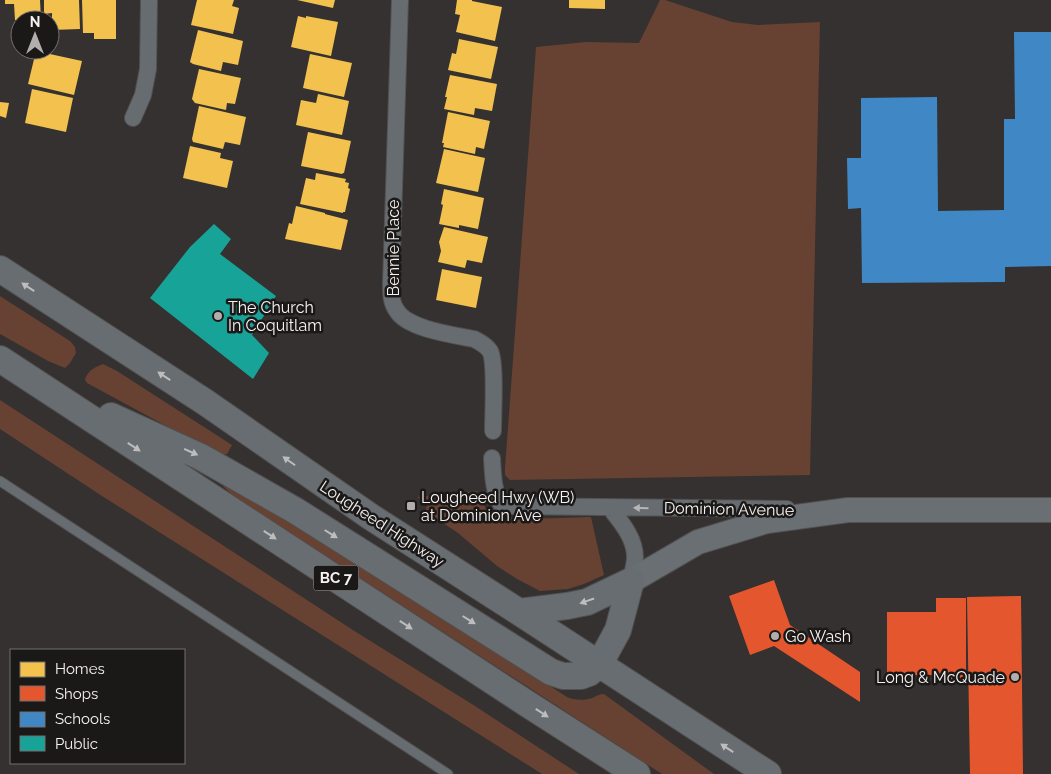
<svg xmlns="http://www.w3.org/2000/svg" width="1051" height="774" font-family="Raleway,sans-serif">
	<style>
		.green { fill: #674132 }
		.homes { fill: #f2c14e }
		.shops { fill: #e4572e }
		.schools { fill: #3f88c5 }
		.public { fill: #17a398 }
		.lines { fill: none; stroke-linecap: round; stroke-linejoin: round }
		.lane-casing { stroke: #525050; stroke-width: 11 }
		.street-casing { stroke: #525050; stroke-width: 18 }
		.secondary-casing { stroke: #525050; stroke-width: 26 }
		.primary-casing { stroke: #525050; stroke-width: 28 }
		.lane { stroke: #676c71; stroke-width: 9 }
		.street { stroke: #676c71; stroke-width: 16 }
		.secondary { stroke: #6a6f74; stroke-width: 24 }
		.primary { stroke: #686d71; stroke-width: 26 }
		.oneway { fill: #bdbdbe }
		.oneway2 { fill: #b6b6b7 }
		.poi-dot { fill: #b2aead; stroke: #1b1918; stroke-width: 2 }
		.labels { text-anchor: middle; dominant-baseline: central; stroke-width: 5; stroke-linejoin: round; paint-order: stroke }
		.shield { fill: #1b1918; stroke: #b4b1b0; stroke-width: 1 }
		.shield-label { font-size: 15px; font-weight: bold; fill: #f6f2f1 }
		.street-label { font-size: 16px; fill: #f6f2f1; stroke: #1b1918 }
		.poi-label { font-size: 16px; fill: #f6f2f1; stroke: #1b1918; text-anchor: start }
	</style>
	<rect width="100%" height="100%" fill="#343130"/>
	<path class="green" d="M660 0H665L732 22 758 25 820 22 810 475 510 480 505 475V468L536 47 586 42 639 43Z
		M0 296 70 341 75 347 76 353 70 363 65 368 48 361 0 334Z
		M103 364 117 371 232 445 227 454H218L87 383 85 380C87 371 95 367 103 364Z
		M0 400 356 632 475 706 579 774H542L102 496 0 429Z
		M228 485 273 508 567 697C574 700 584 701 592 698 597 696 599 694 604 694L714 774H662L232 495 223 486Z
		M477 491C480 498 484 509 491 513 505 522 571 517 591 517L604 575 584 584 568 589 540 591 517 579 497 566 458 533 425 511 428 504 417 497Z"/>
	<path class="homes" d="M5 0H40L41 20H15L14 4H5Z
		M44 0H79L80 29 52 30V13L44 14Z
		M82 0H116V39H94V33H83Z
		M197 0H234L232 6 239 8 233 34 191 25Z
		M297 0H335L333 8Z
		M457 0H472V1L502 7 495 41 456 32 460 15 455 14Z
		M569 0H605V9L569 8Z
		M298 16 306 18V16L338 22 331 56 291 47Z
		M198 30 243 41 238 65 223 62 221 71 193 64 190 62Z
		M459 39 498 47 491 79 448 70 452 53 456 54Z
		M36 51 82 61 74 95 28 84Z
		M310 54 352 63 344 97 303 88Z
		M199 69 241 78 235 104 227 103 226 110 195 103 192 99Z
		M450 75 497 84 492 111 475 108 474 115 444 109 447 97H445Z
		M32 89 73 98 66 132 25 123Z
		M318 94 349 101 342 135 296 125 301 100 316 103Z
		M0 102 9 103 6 118 0 116Z
		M199 106 246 117 240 145 225 142 223 149 193 142 192 139Z
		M448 112 490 121 484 149 476 147 475 154 443 147 444 143H442Z
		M308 132 351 141 344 173H343L342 174 301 166Z
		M190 146 221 153 220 158 233 161 227 188 183 178Z
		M444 149 485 158 478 192 436 183Z
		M316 173 346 179 345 182 349 183 348 188 350 189 345 212H343V213L300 204 306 178 315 180Z
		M444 189 484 198 478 229 459 225V228L439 224 443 205 441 204Z
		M296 206 325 213V214L348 220 341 250 285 239 289 223 292 224Z
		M444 227 488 237 482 263 467 260 465 268 438 262 441 251 439 242Z
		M442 269 482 277 476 308 436 300Z"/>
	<path class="shops" d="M774 580 790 625 860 672V702L774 646 750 655 729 596Z
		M1021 596 1023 774H970L967 597Z
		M936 598H966V679L937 680V675H887V612H936Z"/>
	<path class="schools" d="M1014 32H1051V266L1005 267V282L862 283 861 208 848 209 847 158H861V98L937 97 938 211 1004 210V119H1015Z"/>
	<path class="public" d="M214 224 231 239 220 254 276 296 252 335 269 353 253 379 150 298 190 247Z"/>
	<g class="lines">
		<defs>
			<path id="lane" d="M0 481 448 774"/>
			<path id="street" d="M400 0 391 284C391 294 391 303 397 311 408 329 454 335 474 339 480 342 486 345 490 351 496 362 493 415 493 431
				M133 118 143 95 148 69 149 0
				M492 458C493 475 493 491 502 506L787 509
				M610 508C621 522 635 538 635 557 635 565 632 573 631 581"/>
			<path id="secondary" d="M631 581 698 542 767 521 848 510H1051"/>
			<path id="primary" d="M0 269 205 402 371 517 519 612 768 774
				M0 359 526 703 637 774
				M111 416 201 457 296 511 551 672 563 676H581L589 673 599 665 618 630 631 581
				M519 612 567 606 587 602 631 581"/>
		</defs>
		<use href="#lane" class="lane-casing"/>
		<use href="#street" class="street-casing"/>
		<use href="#secondary" class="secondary-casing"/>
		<use href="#primary" class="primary-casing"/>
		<use href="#lane" class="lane"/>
		<use href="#street" class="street"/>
		<use href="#secondary" class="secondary"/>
		<use href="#primary" class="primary"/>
	</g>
	<defs><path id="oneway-solid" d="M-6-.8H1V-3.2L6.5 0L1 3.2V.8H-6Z" transform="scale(1.25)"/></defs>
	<g class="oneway">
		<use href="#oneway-solid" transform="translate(28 287) rotate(-147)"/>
		<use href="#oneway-solid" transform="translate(164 376) rotate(-147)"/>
		<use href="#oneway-solid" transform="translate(134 447) rotate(33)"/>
		<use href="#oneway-solid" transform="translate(191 452) rotate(24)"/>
		<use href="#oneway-solid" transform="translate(289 461) rotate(-145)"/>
		<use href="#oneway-solid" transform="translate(331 534) rotate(32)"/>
		<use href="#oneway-solid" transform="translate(270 535) rotate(33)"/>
		<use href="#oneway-solid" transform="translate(587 601) rotate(161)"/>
		<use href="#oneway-solid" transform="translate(469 620) rotate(32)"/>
		<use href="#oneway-solid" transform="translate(406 625) rotate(33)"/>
		<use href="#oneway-solid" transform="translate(542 713) rotate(33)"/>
		<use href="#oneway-solid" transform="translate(727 748) rotate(-147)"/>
	</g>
	<use class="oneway2" href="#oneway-solid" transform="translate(641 508) rotate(-179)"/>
	<g class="poi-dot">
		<circle cx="218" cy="316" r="5"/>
		<rect x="406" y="501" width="10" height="10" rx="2.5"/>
		<circle cx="775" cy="636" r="5"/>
		<circle cx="1015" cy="677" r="5"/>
	</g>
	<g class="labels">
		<rect class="shield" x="313.5" y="565.5" width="45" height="25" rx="4"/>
		<g class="shield-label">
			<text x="336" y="578">BC 7</text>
		</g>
		<g class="street-label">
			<text transform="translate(393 248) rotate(-90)">Bennie Place</text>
			<text transform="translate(729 509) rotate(1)">Dominion Avenue</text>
			<text transform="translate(382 524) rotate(33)">Lougheed Highway</text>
		</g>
		<g class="poi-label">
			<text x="228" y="307">The Church<tspan x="228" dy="18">In Coquitlam</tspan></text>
			<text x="421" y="497">Lougheed Hwy (WB)<tspan x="421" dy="18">at Dominion Ave</tspan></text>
			<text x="785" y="636">Go Wash</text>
			<text x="1005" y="677" text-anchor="end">Long &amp; McQuade</text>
		</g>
	</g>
	<rect x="10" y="649" width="175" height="115" fill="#1b1918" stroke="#73706f"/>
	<rect x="20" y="662" width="25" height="15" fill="#f2c14e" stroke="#73706f"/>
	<text x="55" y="674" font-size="15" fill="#f6f2f1">Homes</text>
	<rect x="20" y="686" width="25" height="15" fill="#e4572e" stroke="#73706f"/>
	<text x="55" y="699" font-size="15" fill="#f6f2f1">Shops</text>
	<rect x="20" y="712" width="25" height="15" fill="#3f88c5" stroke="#73706f"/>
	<text x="55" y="724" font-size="15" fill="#f6f2f1">Schools</text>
	<rect x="20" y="736" width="25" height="15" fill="#17a398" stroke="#73706f"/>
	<text x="55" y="749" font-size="15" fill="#f6f2f1">Public</text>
	<g transform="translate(35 35)"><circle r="24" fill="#1b1918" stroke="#73706f"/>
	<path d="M0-4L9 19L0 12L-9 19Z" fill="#b2aead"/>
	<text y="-8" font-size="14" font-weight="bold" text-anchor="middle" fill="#f6f2f1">N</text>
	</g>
</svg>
